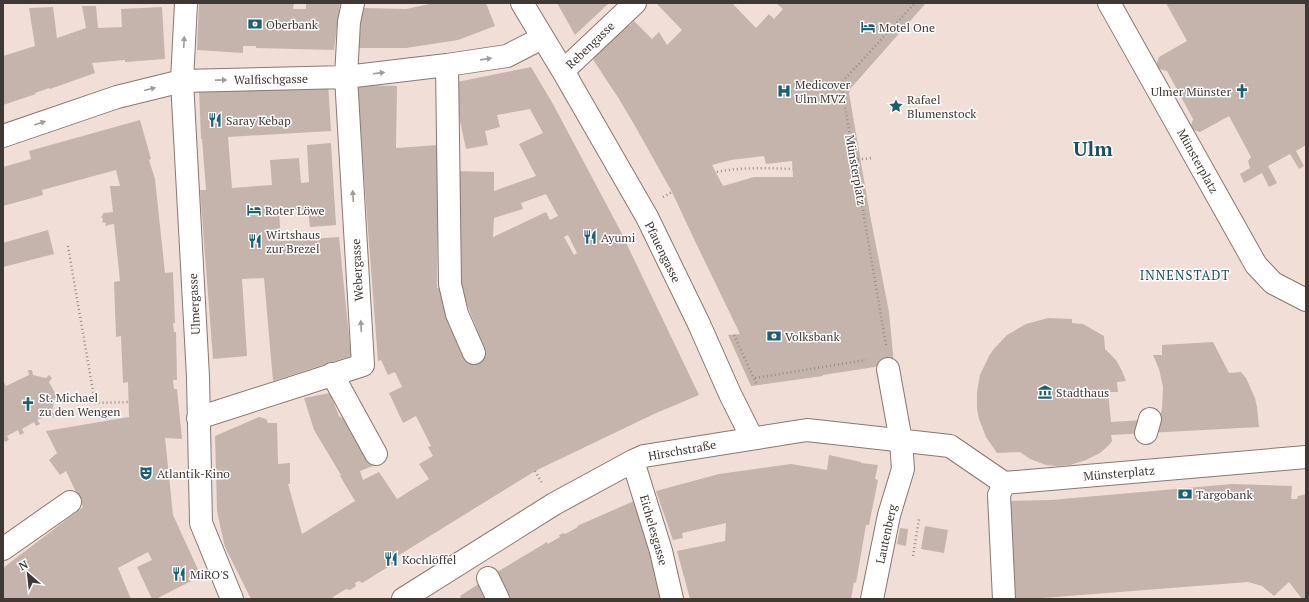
<svg xmlns="http://www.w3.org/2000/svg" width="1309" height="602" font-family="'PT Serif',serif">
	<style>
		.building { fill: #c5b4ac; fill-rule: evenodd }
		.lines { fill: none; stroke-linecap: round; stroke-linejoin: round }
		.minor-casing { stroke: #887870; stroke-width: 24 }
		.path { stroke: #988b85; stroke-width: 2.5; stroke-dasharray: 1 3; stroke-linecap: butt }
		.minor { stroke: #fff; stroke-width: 22 }
		.oneway { fill: #9f9c9a }
		.labels { text-anchor: middle; dominant-baseline: central; stroke-width: 3; stroke-linejoin: round; paint-order: stroke }
		.poi-label { font-size: 12px; fill: #3f3834; stroke: #fff; text-anchor: start }
		.street-label { font-size: 12px; fill: #3f3834; stroke: #fff }
		.neighbourhood-label { font-size: 13px; letter-spacing: 1px; fill: #1b515f; stroke: #fff }
		.town-label { font-size: 20px; font-weight: bold; fill: #1b515f; stroke: #fff }
	</style>
	<rect width="100%" height="100%" fill="#f1dfd7"/>
	<path class="building" d="M199 3H294L293 9H306V3H340L334 50 256 48V46H243V53L197 50Z
		M434 3H486L495 26 458 40 406 48H359L362 8 406 9Z
		M557 3H609L575 35Z
		M656 3H732L756 28 769 14 774 19 783 9 776 3H926L851 88 849 93 870 215 889 312 894 364 823 375V376L751 386 728 335 740 334 694 239 672 192 635 126 619 99 590 55 626 21 629 26 634 21 652 39 659 32 667 45 682 30ZM764 156 766 164 792 161 793 177H754L723 186 712 165 731 160Z
		M1166 3H1306V145L1296 151 1304 166 1299 169 1290 154 1268 166 1277 183 1269 187 1262 173 1244 183 1240 174 1250 168 1248 161 1251 157 1229 116 1200 132 1190 129 1193 119 1167 71 1155 68 1159 57 1187 41Z
		M82 6H96L98 28 122 27 121 9 162 7 165 59 125 62V60L92 63 95 73 50 89 49 88 35 93 36 94 3 105V56L35 46 29 8 53 7 57 38 86 28Z
		M531 67 553 104 620 230 699 395 654 414 535 471 396 557V562L362 583 359 581 355 583 356 586 350 590 346 589 333 597V599H251L225 547 221 530 217 511 215 436 259 417 266 419 268 423H277L278 464 290 463V484H288L302 534 355 501 340 476 341 475 314 430 304 398 330 393 339 416 345 420 373 466 360 471 363 480 379 472 397 499 429 479 419 464 433 456 428 447 431 446 416 416 403 423 389 393 402 387 395 372 388 375 381 360 378 361 357 85 397 86 396 148 438 145 437 288 447 289 484 348 458 281 461 259H458L454 171 494 172V191L536 176 519 144 543 133 530 109 497 115 500 127 485 131 488 145 466 149 452 83ZM546 194 558 216 550 220 546 212 493 237 494 218 523 209 521 203ZM568 235 577 253 574 255 564 237Z
		M328 82 331 131 228 137 232 188 272 185 270 160 299 158 301 183 309 182 307 145 331 143 336 225 310 227 308 209 279 211 281 241 339 237 351 356 273 381 264 278 242 279 247 356 213 359 200 190H206L202 139H201L199 89Z
		M140 120 151 159 149 160 155 179 165 273 173 272 175 323H173L174 332H176L177 380H173L174 389H177L182 439 165 438 173 515 201 576 158 598V599H152L137 567 152 560 148 552 118 568 131 599H3V568L83 507 66 471 60 475 49 460 57 453 46 431 129 417 128 382 123 383 121 336 116 337 114 282 120 281 114 224 108 225 107 226 105 225 106 223 104 222 102 223 103 218H101L104 212 105 213 113 212 110 186H120L116 170 42 190 43 195 3 206V167L31 159 29 151Z
		M48 230 54 254 3 267V243Z
		M1048 318 1072 319V323L1083 324 1104 336 1105 349 1116 360 1122 371 1126 381 1117 382 1118 392H1108L1111 422 1159 419 1162 409 1163 387 1159 369 1153 355H1162V345L1213 342 1229 373 1241 372 1246 378 1255 398 1257 407 1259 427 1111 435 1112 441 1110 444 1100 453 1086 460 1070 465 1057 466 1046 465 1030 459 1020 452 997 453 986 437 979 419 977 409V392L980 375 989 356 993 350 1007 335 1026 324Z
		M28 370H32L33 375 46 378 49 375 52 378 49 382 55 393 60 394V397H55L52 412 55 414 53 418 49 415 37 420 40 424 36 426 34 422 22 429 24 433 20 435 18 430 7 436 9 440 5 442 3 438V381L6 386 29 375Z
		M829 455 861 462V463L878 465 875 479 878 480 869 525H866L856 583 854 582 851 599H690L677 551 725 541 726 523 682 533 683 538 673 540 656 491 719 474 791 464 827 470Z
		M1232 484 1292 486 1291 499H1297L1298 496 1306 494V599H1302L1289 582 1274 596 1262 586 1248 582 1030 599H1014L1010 501 1051 500Z
		M634 501 660 583 662 599H506L494 574 547 542 548 544 560 537 559 535 564 533 565 534 578 527 577 526Z
		M925 526 948 530 944 553 921 549Z
		M900 528 908 529 906 546 897 544Z
		M483 581 490 599H459L461 598 460 596Z"/>
	<g class="lines">
		<defs>
			<path id="minor" d="M186 3 182 81 198 377 201 523 232 599
				M522 3 569 81
				M1109 3 1256 265 1273 283 1306 300
				M447 65 450 284 457 314 474 353
				M563 71 647 217 699 324 730 394 752 438
				M563 71 635 3
				M3 136 117 97 182 81 346 77 447 65 507 56 542 38
				M332 374 376 454
				M198 418 363 365 346 77 349 22 353 3
				M1146 433 1150 419
				M633 461 661 551 672 599
				M3 549 70 502
				M488 578 498 599
				M403 599 554 504 633 461 644 456 807 430 950 446 1004 483 1306 457
				M872 599 889 515 903 469 901 441 888 369
				M1004 599 999 495 1004 483"/>
		</defs>
		<use href="#minor" class="minor-casing"/>
		<path class="path" d="M854 160 872 158
			M717 172C742 167 767 168 793 169
			M663 197 672 192
			M68 246 95 403
			M734 335 757 385
			M886 345 841 83 915 3
			M755 378 866 360
			M55 397 95 403 128 402
			M535 471 542 483
			M913 556 919 519"/>
		<use href="#minor" class="minor"/>
	</g>
	<defs><path id="oneway-solid" d="M-6-.8H1V-3.2L6.5 0L1 3.2V.8H-6Z"/></defs>
	<g class="oneway">
		<use href="#oneway-solid" transform="translate(184 42) rotate(-87)"/>
		<use href="#oneway-solid" transform="translate(486 59) rotate(-8)"/>
		<use href="#oneway-solid" transform="translate(379 73) rotate(-7)"/>
		<use href="#oneway-solid" transform="translate(221 80) rotate(-1)"/>
		<use href="#oneway-solid" transform="translate(150 89) rotate(-14)"/>
		<use href="#oneway-solid" transform="translate(40 123) rotate(-19)"/>
		<use href="#oneway-solid" transform="translate(353 196) rotate(-93)"/>
		<use href="#oneway-solid" transform="translate(361 326) rotate(-93)"/>
	</g>
	<defs>
		<symbol id="bank-bare" viewBox="-9 -9 18 18"><path d="M-6-4H6V4H-6ZM0-2.3a2.3 2.3 0 1 0 0 4.6a2.3 2.3 0 1 0 0-4.6Z" fill="#1c6173" stroke="#fff" stroke-width="2.5" paint-order="stroke"/></symbol>
		<symbol id="hotel-bare" viewBox="-9 -9 18 18"><path d="M-6-4.5h1.5V1H6V5H4.5V3h-9V5H-6ZM-4 0a1.8 1.8 0 1 1 3.6 0ZM.5 0V-2.5h3Q6-2.5 6 0Z" fill="#1c6173" stroke="#fff" stroke-width="2.5" paint-order="stroke"/></symbol>
		<symbol id="hospital-bare" viewBox="-9 -9 18 18"><path d="M-5-5h3v3.5h4V-5h3V5h-3V1.5h-4V5h-3Z" fill="#1c6173" stroke="#fff" stroke-width="2.5" paint-order="stroke"/></symbol>
		<symbol id="church-bare" viewBox="-9 -9 18 18"><path d="M-1.2-6h2.4v3.5h3.3v2.4h-3.3V6h-2.4V-.1h-3.3v-2.4h3.3Z" fill="#1c6173" stroke="#fff" stroke-width="2.5" paint-order="stroke"/></symbol>
		<symbol id="sight-bare" viewBox="-9 -9 18 18"><path d="M0-6L1.8-2.2L6-1.7L2.9 1.2L3.7 5.4L0 3.3L-3.7 5.4L-2.9 1.2L-6-1.7L-1.8-2.2Z" fill="#1c6173" stroke="#fff" stroke-width="2.5" paint-order="stroke"/></symbol>
		<symbol id="restaurant-bare" viewBox="-9 -9 18 18"><path d="M-5-6h1v4h1v-4h1v4h1v-4h1v5L-1.5 .5V6h-2V.5L-5-1ZM5-6V6H3V1.5H1.5Q1.5-4 5-6Z" fill="#1c6173" stroke="#fff" stroke-width="2.5" paint-order="stroke"/></symbol>
		<symbol id="museum-bare" viewBox="-9 -9 18 18"><path d="M0-6L6-3V-2H-6V-3ZM-5-1h2V3h-2ZM-1-1h2V3h-2ZM3-1h2V3H3ZM-6 4H6V6H-6Z" fill="#1c6173" stroke="#fff" stroke-width="2.5" paint-order="stroke"/></symbol>
		<symbol id="theatre-bare" viewBox="-9 -9 18 18"><path d="M-5-5.5Q0-4 5-5.5V0Q5 5 0 6Q-5 5-5 0ZM-3.3-2.5H-1v1.5H-3.3ZM1-2.5H3.3v1.5H1ZM-2.8 1Q0 5.5 2.8 1Z" fill="#1c6173" stroke="#fff" stroke-width="2.5" paint-order="stroke"/></symbol>
	</defs>
	<g fill-rule="evenodd">
		<use href="#bank-bare" x="245" y="14" width="20" height="20"/>
		<use href="#hotel-bare" x="858" y="17" width="20" height="20"/>
		<use href="#hospital-bare" x="774" y="81" width="20" height="20"/>
		<use href="#church-bare" x="1232" y="81" width="20" height="20"/>
		<use href="#sight-bare" x="886" y="96" width="20" height="20"/>
		<use href="#restaurant-bare" x="205" y="110" width="20" height="20"/>
		<use href="#hotel-bare" x="244" y="200" width="20" height="20"/>
		<use href="#restaurant-bare" x="580" y="227" width="20" height="20"/>
		<use href="#restaurant-bare" x="245" y="231" width="20" height="20"/>
		<use href="#bank-bare" x="764" y="326" width="20" height="20"/>
		<use href="#museum-bare" x="1035" y="382" width="20" height="20"/>
		<use href="#church-bare" x="18" y="394" width="20" height="20"/>
		<use href="#theatre-bare" x="136" y="463" width="20" height="20"/>
		<use href="#bank-bare" x="1175" y="484" width="20" height="20"/>
		<use href="#restaurant-bare" x="381" y="549" width="20" height="20"/>
		<use href="#restaurant-bare" x="169" y="564" width="20" height="20"/>
	</g>
	<g class="labels">
		<g class="poi-label">
			<text x="266" y="24">Oberbank</text>
			<text x="879" y="27">Motel One</text>
			<text x="795" y="84">Medicover<tspan x="795" dy="14">Ulm MVZ</tspan></text>
			<text x="1231" y="91" text-anchor="end">Ulmer Münster</text>
			<text x="907" y="99">Rafael<tspan x="907" dy="14">Blumenstock</tspan></text>
			<text x="226" y="120">Saray Kebap</text>
			<text x="265" y="210">Roter Löwe</text>
			<text x="266" y="234">Wirtshaus<tspan x="266" dy="14">zur Brezel</tspan></text>
			<text x="601" y="237">Ayumi</text>
			<text x="785" y="336">Volksbank</text>
			<text x="1056" y="392">Stadthaus</text>
			<text x="39" y="397">St. Michael<tspan x="39" dy="14">zu den Wengen</tspan></text>
			<text x="157" y="473">Atlantik-Kino</text>
			<text x="1196" y="494">Targobank</text>
			<text x="402" y="559">Kochlöffel</text>
			<text x="190" y="574">MiRO'S</text>
		</g>
		<g class="street-label">
			<text transform="translate(590 45) rotate(-44)">Rebengasse</text>
			<text transform="translate(271 79) rotate(-1)">Walfischgasse</text>
			<text transform="translate(1198 161) rotate(61)">Münsterplatz</text>
			<text transform="translate(856 170) rotate(80)">Münsterplatz</text>
			<text transform="translate(663 252) rotate(64)">Pfauengasse</text>
			<text transform="translate(357 270) rotate(-93)">Webergasse</text>
			<text transform="translate(194 304) rotate(-93)">Ulmergasse</text>
			<text transform="translate(682 450) rotate(-10)">Hirschstraße</text>
			<text transform="translate(1119 473) rotate(-5)">Münsterplatz</text>
			<text transform="translate(654 530) rotate(74)">Eichelesgasse</text>
			<text transform="translate(886 534) rotate(-78)">Lautenberg</text>
		</g>
		<g class="neighbourhood-label">
			<text x="1185" y="275">INNENSTADT</text>
		</g>
		<g class="town-label">
			<text x="1093" y="148">Ulm</text>
		</g>
	</g>
	<rect width="1309" height="602" fill="none" stroke="#3f3834" stroke-width="8"/>
	<g transform="translate(28 574) rotate(332)" stroke="#ffffff" stroke-width="3" paint-order="stroke">
	<path d="M0-3L7 15L0 10L-7 15Z" fill="#3f3834"/>
	<text y="-6" font-size="11" font-weight="bold" text-anchor="middle" fill="#3f3834">N</text>
	</g>
</svg>
